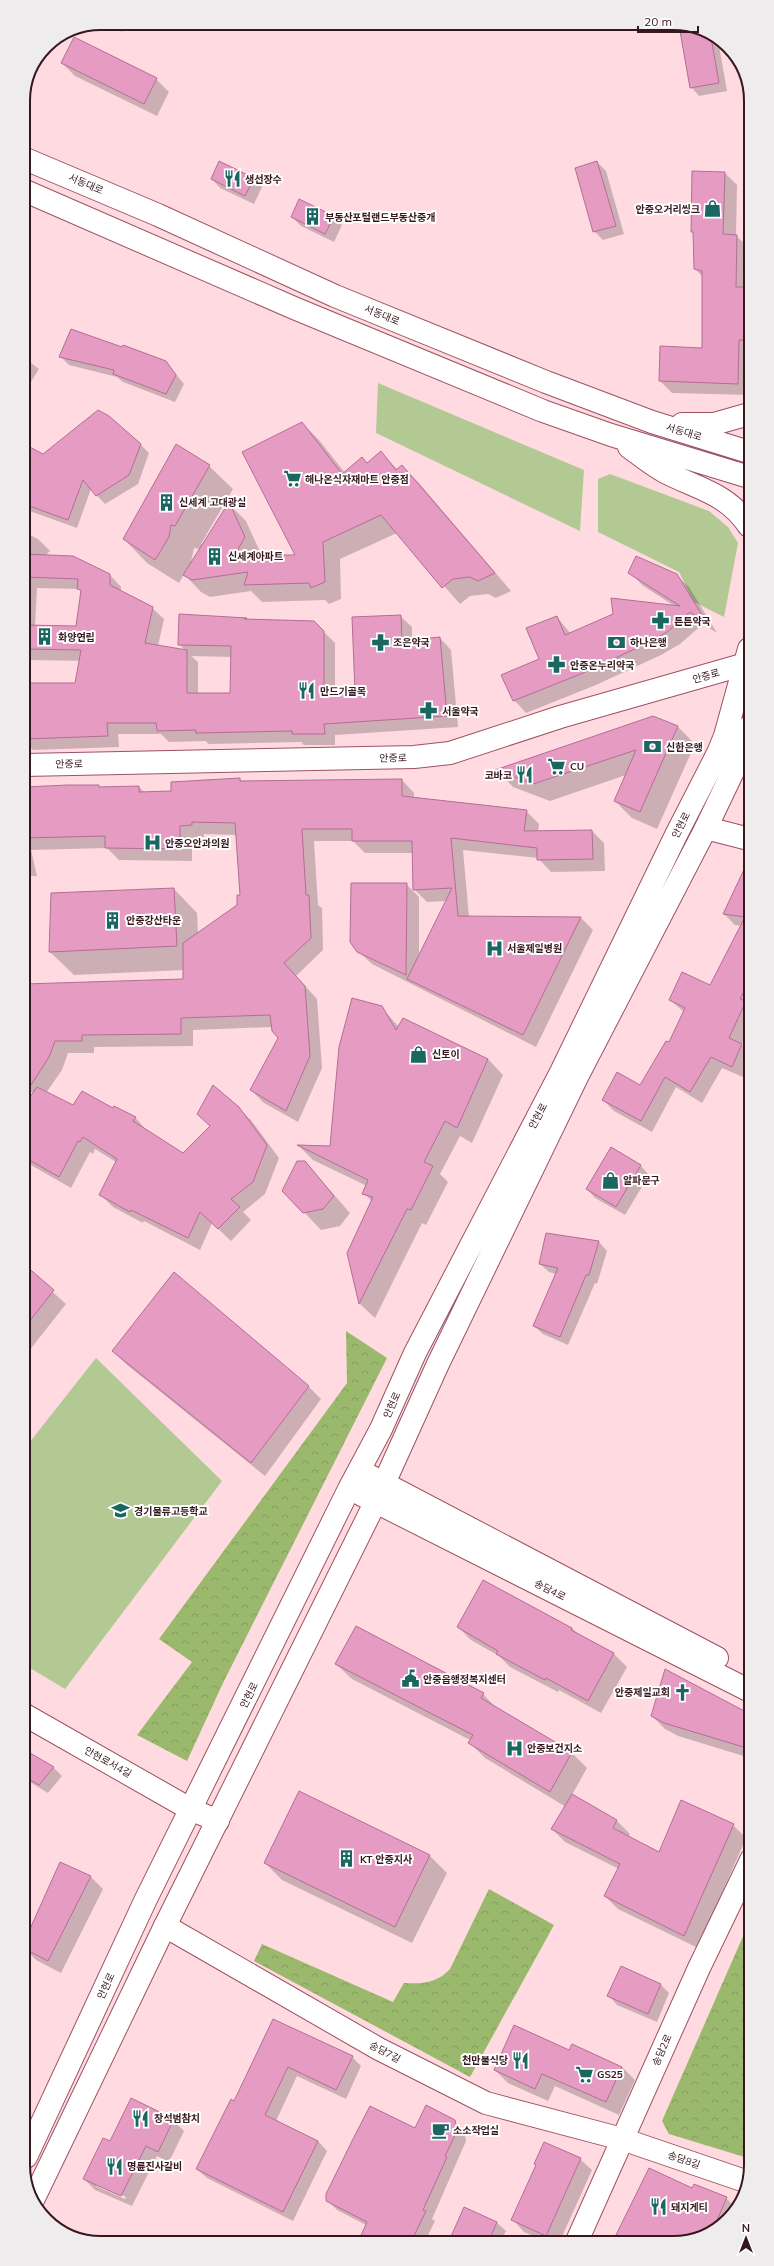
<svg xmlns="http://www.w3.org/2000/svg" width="774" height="2266" font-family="Mulish,'Noto Sans KR',sans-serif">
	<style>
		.grass { fill: #b2c993 }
		.forest { fill: url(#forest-crowns) }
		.shadow { fill: #0003; fill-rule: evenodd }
		.building { fill: #e69bc3; stroke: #b46d94 }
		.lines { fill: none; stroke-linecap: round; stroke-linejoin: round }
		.street-casing { stroke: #9d5162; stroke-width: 24 }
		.secondary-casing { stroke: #9d5162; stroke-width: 24 }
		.primary-casing { stroke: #9d5162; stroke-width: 24 }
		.street { stroke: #fff; stroke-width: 22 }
		.secondary { stroke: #fff; stroke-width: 22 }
		.primary { stroke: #fff; stroke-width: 22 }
		.labels { text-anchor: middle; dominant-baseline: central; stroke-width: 4; stroke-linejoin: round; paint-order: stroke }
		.poi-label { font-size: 10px; font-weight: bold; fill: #36171e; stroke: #fff; text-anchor: start }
		.street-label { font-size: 10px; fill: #36171e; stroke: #fff }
		.rim { fill: none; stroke: #36171e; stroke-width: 2 }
	</style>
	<defs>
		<pattern id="forest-crowns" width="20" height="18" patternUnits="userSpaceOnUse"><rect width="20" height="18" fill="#9ab96c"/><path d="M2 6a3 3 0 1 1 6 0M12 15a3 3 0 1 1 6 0" fill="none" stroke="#859e5d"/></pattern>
	</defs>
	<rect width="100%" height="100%" fill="#ffdbe1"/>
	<path class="grass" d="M378 383 584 470 580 531 376 433Z
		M610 474 709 511 728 527 738 543 724 617 694 602 679 572 598 532V479Z
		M96 1358 222 1481 65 1689 25 1665V1448Z"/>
	<path class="forest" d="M346 1331 387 1358 223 1683 187 1761 137 1735 192 1662 159 1639 347 1383Z
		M489 1889 554 1925 470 2077 254 1961 262 1944 393 2002 404 1983C423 1984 437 1983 450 1969Z
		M751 1918V2159L669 2134 662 2121Z"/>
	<path class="shadow" d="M111 23H129L122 32Z
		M427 23H444L433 29Z
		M694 30 718 40 727 91 699 96 691 87Z
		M62 63 156 79 169 92 157 116 75 76Z
		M597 162 606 171 624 234 603 240 594 231Z
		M725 173 737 185 736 236 749 247V395L672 393 660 381 703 349V277L695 269 694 234 692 231Z
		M253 178 262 187 254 204 220 188 212 179Z
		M292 217H333L342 225 334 242 301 226Z
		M23 357 39 369 24 393Z
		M61 357 166 362 184 384 175 402 123 382 117 377 69 365Z
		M302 423 319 440 345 473 368 464 381 453 398 470 402 466 419 483 511 591 496 598 488 594 470 596 460 604 397 533 340 559 341 599 329 604 325 600 262 602 251 591 210 597 201 592 184 574 179 583 147 563 124 539 209 466 233 489 201 544 203 545 229 504 246 521 262 556H296ZM194 548 200 549 191 562Z
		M140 444 149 453 138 484 105 504 91 489 77 528 24 509V445L43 455Z
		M24 532 38 539 50 551 46 555 110 575 121 587V592L152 608 164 619 158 646 186 651 179 644 180 615 248 620 314 622 335 643V694L356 693 400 616 412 627V641L440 638 451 650 458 727 335 735V745H304L301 742 208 744 206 741 169 742 161 734H118L119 747 33 750 24 741V684H76L99 661 24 660ZM37 588 79 589 82 592 77 627 35 626ZM191 656 232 657 231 694H198V662Z
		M630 572 676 575 689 587 717 633 703 624 680 644 661 655 596 685 526 713 514 700 540 659 557 617 571 634 614 614 676 607 642 585Z
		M653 717 678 727 695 744 657 829 632 818 615 801 626 775 550 801 513 787 497 770Z
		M240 779 243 782 402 780 414 793V799L526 811 539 824 538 832 592 831 604 843 605 871 551 872 538 858 463 850 469 917 581 918 593 930 536 1047 372 964 358 951 406 884 419 897V958L447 901 427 902 414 889 413 853H365L353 841H314L318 905 322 908 323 950 296 976 317 999 322 1068 298 1122 264 1103 251 1090 279 1038 272 1027 193 1030V1046L94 1047V1053H68L62 1070 46 1093 74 1107 113 1109 135 1117 147 1131 183 1154 238 1108 251 1120 279 1158 265 1194 243 1212 251 1220 231 1241 212 1223 200 1250 144 1221 143 1223 113 1207 100 1194 116 1162 95 1149 93 1154 90 1152 71 1188 24 1161V1107L34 1092H24V1055L184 980V970L74 975 50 952 174 889 197 913 198 933 238 905 241 896 237 835 204 834V837L192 838V861L119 860 107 848 31 850 37 876H25L24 912V788L68 786H98L101 788 139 787 145 793 172 792 197 782V780Z
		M749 805V816L744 810Z
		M749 863 750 1028 742 1045 750 1053V1063L743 1077 722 1068 702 1103 676 1087 652 1132 614 1111 603 1100 641 1086 669 1044 684 1012 670 1000 710 986 742 926 735 925 724 914Z
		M381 1007 399 1027 488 1059 503 1075 472 1143 460 1136 440 1174 448 1182 426 1225 422 1223 375 1318 360 1304 348 1253 372 1202 364 1193 367 1186 313 1160 299 1146 331 1147Z
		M611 1148 641 1166 649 1175 625 1215 595 1198 587 1189Z
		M305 1162 350 1213 340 1226 321 1230 304 1212Z
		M547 1234 599 1242 607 1251 597 1284 595 1283 568 1345 543 1334 534 1326 556 1274 549 1272 540 1264Z
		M25 1267 66 1304 25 1356Z
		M113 1351 308 1386 321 1399 265 1476 126 1364Z
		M458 1627 572 1628 578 1634 614 1654 627 1667 601 1713 559 1690 558 1692 510 1667 499 1656 471 1640Z
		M336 1664 483 1694 498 1710 572 1753 587 1768 572 1795 617 1821 630 1834 628 1837 660 1853 733 1825 746 1838 698 1948 618 1909 605 1896 619 1869 565 1842 552 1829 566 1807 485 1758 469 1742 470 1740 352 1679Z
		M666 1671 750 1715V1758L678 1736 665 1729 652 1716Z
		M25 1751 53 1767 62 1776 48 1793 25 1779Z
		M430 1856 447 1873 412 1943 282 1880 265 1863Z
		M90 1876 103 1889 61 1973 36 1960 25 1949V1943Z
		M661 1985 669 1993 657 2022 617 2005 609 1996Z
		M273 2021 352 2057 361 2066 346 2099 297 2076 276 2121 318 2141 327 2151 293 2221 207 2178 197 2169 235 2102Z
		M25 2047 29 2051 25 2058Z
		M570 2051 622 2067 635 2080 619 2115 555 2086 548 2101 508 2083 495 2070Z
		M173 2120 184 2131 169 2162 157 2156 132 2206 95 2190 84 2179 110 2142ZM96 2184 126 2197 125 2199 96 2186Z
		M454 2121 464 2131 466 2141 432 2219 435 2221 425 2241 359 2242 366 2225 337 2210 327 2200 415 2130Z
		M580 2159 592 2170 560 2241H545L524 2232 513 2220Z
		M693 2190 726 2198 736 2208 735 2213 693 2240 614 2241Z
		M464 2208 497 2223 506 2231 501 2241H450Z"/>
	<path class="building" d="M693 29 711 37 719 83 690 88 680 31Z
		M74 37 157 78 144 104 61 63Z
		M219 161 254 178 245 196 211 179Z
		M597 161 616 226 593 232 575 168Z
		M692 171 725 172 723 234 737 235 736 287H747V340H739L738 384 659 381 660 346 702 348V271L694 269 693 232H691Z
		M299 199 334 216 325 234 291 217Z
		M71 329 122 347 123 345 166 361 176 375 166 394 113 374 114 370 59 357Z
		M98 410 109 416 141 444 129 475 96 496 83 480 68 520 24 504V444L43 454Z
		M302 422 342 474 362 457 367 463 381 451 396 470 402 465 495 573 478 581 470 577 453 579 442 588 381 515 323 542 325 582 311 588 309 583 244 585 248 572 192 580 183 575 229 502 245 537 235 555H295L242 452Z
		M176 444 210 465 175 526 171 525 169 537 155 560 123 539Z
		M24 554 73 556 110 574V585L153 607 145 643 187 650V693H230L231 646 178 645 179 614 247 618 244 619 314 621 324 631V694L355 692 352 617 401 615 402 641 440 637 447 716 324 724 325 734H292V731L196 733V730L157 731 156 723H107L108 736 24 739V683H75L81 650 24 649V625L76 626 81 590 77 589 78 579 24 577Z
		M636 556 677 574 707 623 690 612 667 632 648 643 583 673 513 701 501 675 539 659 526 628 557 616 565 635 613 614 611 598 680 606 628 573Z
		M653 716 678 726 640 812 614 801 636 750 533 784 495 770Z
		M240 778V781L402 779V796L527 810 524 831 592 830 593 859 537 860V848L451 838 458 916 581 917 523 1035 407 979 452 888 413 890 412 841H352V829H302L306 895H309L311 938 284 963 305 986 310 1056 286 1111 250 1090 278 1038 272 1031 270 1015 181 1018V1034L82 1035V1041H55L49 1057 24 1096V984L183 979V943L237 905V895H240L235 823 192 822V825L180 826V849L105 848V836L24 838V787L68 785H99V787L139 786V792L171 791V782Z
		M749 859 750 980 740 999 746 1001 729 1038 742 1044 732 1067 711 1057 690 1092 665 1077 641 1121 602 1100 617 1072 640 1085 666 1041 669 1042 685 1008 669 1000 682 972 710 985 745 917 723 914Z
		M351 883H407L406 975 357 952 350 942Z
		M174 888 177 946 49 952 51 893Z
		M352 998 382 1006 396 1030 403 1018 488 1059 457 1128 445 1121 424 1162 433 1166 411 1210 407 1209 359 1304 347 1253 373 1197 362 1194 368 1180 297 1145 330 1146 339 1047Z
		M213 1085 239 1107 267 1145 253 1182 231 1199 240 1207 218 1229 200 1212 188 1238 131 1210 130 1212 99 1195 117 1159 83 1137 80 1142 78 1141 59 1177 24 1157V1105L37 1087 73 1105 82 1091 113 1108 114 1106 136 1117 133 1121 183 1153 210 1126 197 1114Z
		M611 1147 641 1165 616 1207 586 1189Z
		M297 1161H305L334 1196 323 1209 303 1213 282 1191Z
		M546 1233 599 1241 589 1275H586L560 1337 533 1326 558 1268 539 1264Z
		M25 1265 54 1290 25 1327Z
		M174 1272 309 1386 251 1463 112 1351Z
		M483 1580 572 1628 571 1630 614 1653 588 1701 546 1678 545 1680 496 1654 498 1651 457 1627Z
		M356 1626 484 1693 481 1698 572 1752 550 1792 468 1743 473 1735 335 1664Z
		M665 1669 750 1714V1749L664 1723 651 1716Z
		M25 1750 54 1767 39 1785 25 1777Z
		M299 1791 430 1855 395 1927 264 1863Z
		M572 1794 617 1820 613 1828 659 1852 681 1800 734 1824 684 1936 604 1896 620 1864 551 1829Z
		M60 1862 91 1876 48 1961 25 1949V1940Z
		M621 1966 661 1984 648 2014 607 1996Z
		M273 2019 353 2056 336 2090 288 2067 265 2115 318 2141 283 2212 196 2169 231 2099 234 2101Z
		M514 2025 569 2050 572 2044 622 2067 606 2102 542 2074 535 2089 494 2070Z
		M131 2098 174 2119 158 2152 146 2146 121 2196 83 2179 103 2138 110 2141Z
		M426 2105 455 2120 457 2131 445 2156 447 2157 423 2210 426 2211 411 2242H358L367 2222 326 2201V2194L352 2141 370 2106 415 2128Z
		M544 2142 581 2158 546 2236 511 2220 536 2165 534 2164Z
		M649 2168 692 2188 694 2184 727 2197 715 2225 693 2240 613 2241Z
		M464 2207 497 2222 489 2241H449Z"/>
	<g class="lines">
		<defs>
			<path id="street" d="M706 828 749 839
				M25 1715 190 1809 218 1821
				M165 1926 379 2049 486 2103 622 2139 745 2181
				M577 2241 699 1968 751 1860"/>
			<path id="secondary" d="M24 765 414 757 450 753 560 717 749 663
				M370 1476 717 1658
				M362 1495 750 1691
				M26 2157 146 1899 349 1489 381 1429 415 1353 561 1072 676 835 718 753 725 736 749 649
				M34 2198 165 1926 376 1501 438 1364 577 1077 706 828 738 761 749 727"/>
			<path id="primary" d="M23 158 158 215 335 296 546 382 652 422 749 452
				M23 190 294 308 543 411 611 435 749 477
				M682 424H714L749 414
				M629 447C640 455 652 465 665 472 698 489 727 493 749 526"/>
		</defs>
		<use href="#street" class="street-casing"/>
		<use href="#secondary" class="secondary-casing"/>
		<use href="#primary" class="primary-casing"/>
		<use href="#street" class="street"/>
		<use href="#secondary" class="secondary"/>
		<use href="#primary" class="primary"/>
	</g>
	<defs>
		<symbol id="restaurant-bare" viewBox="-9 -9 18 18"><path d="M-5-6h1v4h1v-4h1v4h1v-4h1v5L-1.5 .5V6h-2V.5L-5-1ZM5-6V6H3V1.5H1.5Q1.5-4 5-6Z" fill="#1a6660" stroke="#fff" stroke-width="2.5" paint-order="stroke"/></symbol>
		<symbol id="shop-bare" viewBox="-9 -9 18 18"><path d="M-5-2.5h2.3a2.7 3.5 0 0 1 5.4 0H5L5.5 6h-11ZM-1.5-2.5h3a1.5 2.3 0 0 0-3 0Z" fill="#1a6660" stroke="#fff" stroke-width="2.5" paint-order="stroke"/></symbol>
		<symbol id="building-bare" viewBox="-9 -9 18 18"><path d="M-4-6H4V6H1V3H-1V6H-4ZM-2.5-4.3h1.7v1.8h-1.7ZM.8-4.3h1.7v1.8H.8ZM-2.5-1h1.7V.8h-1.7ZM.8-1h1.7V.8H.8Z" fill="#1a6660" stroke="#fff" stroke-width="2.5" paint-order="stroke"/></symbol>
		<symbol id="supermarket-bare" viewBox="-9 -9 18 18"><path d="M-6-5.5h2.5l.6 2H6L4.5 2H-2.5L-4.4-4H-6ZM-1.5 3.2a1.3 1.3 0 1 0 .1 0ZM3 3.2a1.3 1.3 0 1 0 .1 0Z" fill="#1a6660" stroke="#fff" stroke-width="2.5" paint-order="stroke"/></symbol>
		<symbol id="pharmacy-bare" viewBox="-9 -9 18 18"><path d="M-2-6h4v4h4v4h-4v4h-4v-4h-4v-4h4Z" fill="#1a6660" stroke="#fff" stroke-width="2.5" paint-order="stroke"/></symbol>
		<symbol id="bank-bare" viewBox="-9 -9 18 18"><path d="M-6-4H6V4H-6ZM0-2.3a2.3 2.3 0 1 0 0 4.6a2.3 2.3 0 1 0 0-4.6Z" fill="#1a6660" stroke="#fff" stroke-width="2.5" paint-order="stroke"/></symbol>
		<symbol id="hospital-bare" viewBox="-9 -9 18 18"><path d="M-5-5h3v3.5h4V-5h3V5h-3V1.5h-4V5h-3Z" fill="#1a6660" stroke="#fff" stroke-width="2.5" paint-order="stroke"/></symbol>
		<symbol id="school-bare" viewBox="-9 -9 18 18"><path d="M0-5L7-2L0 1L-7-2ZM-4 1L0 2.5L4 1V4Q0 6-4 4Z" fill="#1a6660" stroke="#fff" stroke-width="2.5" paint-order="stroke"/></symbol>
		<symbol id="civic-bare" viewBox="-9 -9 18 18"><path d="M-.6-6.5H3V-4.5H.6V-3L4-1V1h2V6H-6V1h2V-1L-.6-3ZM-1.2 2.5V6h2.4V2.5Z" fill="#1a6660" stroke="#fff" stroke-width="2.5" paint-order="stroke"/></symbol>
		<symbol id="church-bare" viewBox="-9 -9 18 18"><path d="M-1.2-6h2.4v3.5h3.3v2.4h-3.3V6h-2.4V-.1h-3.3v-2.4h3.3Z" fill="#1a6660" stroke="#fff" stroke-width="2.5" paint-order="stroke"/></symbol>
		<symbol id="cafe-bare" viewBox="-9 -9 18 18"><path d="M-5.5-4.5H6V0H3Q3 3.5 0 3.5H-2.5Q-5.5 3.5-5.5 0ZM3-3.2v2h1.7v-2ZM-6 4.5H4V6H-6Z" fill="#1a6660" stroke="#fff" stroke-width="2.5" paint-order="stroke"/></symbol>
	</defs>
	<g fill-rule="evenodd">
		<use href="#restaurant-bare" x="220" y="166" width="25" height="25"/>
		<use href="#shop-bare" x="700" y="196" width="25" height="25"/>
		<use href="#building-bare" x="300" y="204" width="25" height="25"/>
		<use href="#supermarket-bare" x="280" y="466" width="25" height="25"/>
		<use href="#building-bare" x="154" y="490" width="25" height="25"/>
		<use href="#building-bare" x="202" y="544" width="25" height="25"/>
		<use href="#pharmacy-bare" x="648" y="608" width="25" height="25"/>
		<use href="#building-bare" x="32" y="624" width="25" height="25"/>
		<use href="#pharmacy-bare" x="368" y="630" width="25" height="25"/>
		<use href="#bank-bare" x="604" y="630" width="25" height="25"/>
		<use href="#pharmacy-bare" x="544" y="652" width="25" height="25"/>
		<use href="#restaurant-bare" x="294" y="678" width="25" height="25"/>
		<use href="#pharmacy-bare" x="416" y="698" width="25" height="25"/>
		<use href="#bank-bare" x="640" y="734" width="25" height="25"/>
		<use href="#supermarket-bare" x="544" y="754" width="25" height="25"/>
		<use href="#restaurant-bare" x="512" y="762" width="25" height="25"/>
		<use href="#hospital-bare" x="140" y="830" width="25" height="25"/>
		<use href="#building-bare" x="100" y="908" width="25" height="25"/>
		<use href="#hospital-bare" x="482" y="936" width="25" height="25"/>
		<use href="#shop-bare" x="406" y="1042" width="25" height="25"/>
		<use href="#shop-bare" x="598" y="1168" width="25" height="25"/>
		<use href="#school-bare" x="108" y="1498" width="25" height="25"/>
		<use href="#civic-bare" x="398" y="1666" width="25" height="25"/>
		<use href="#church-bare" x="670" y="1680" width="25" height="25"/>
		<use href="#hospital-bare" x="502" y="1736" width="25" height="25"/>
		<use href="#building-bare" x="334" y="1846" width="25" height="25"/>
		<use href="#restaurant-bare" x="508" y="2048" width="25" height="25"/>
		<use href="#supermarket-bare" x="572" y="2062" width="25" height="25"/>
		<use href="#restaurant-bare" x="128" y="2106" width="25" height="25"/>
		<use href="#cafe-bare" x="428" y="2118" width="25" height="25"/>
		<use href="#restaurant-bare" x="102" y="2154" width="25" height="25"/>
		<use href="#restaurant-bare" x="646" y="2194" width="25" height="25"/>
	</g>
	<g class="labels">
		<g class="poi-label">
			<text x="245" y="179">생선장수</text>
			<text x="700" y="209" text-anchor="end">안중오거리씽크</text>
			<text x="325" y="217">부동산포털랜드부동산중개</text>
			<text x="305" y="479">해나온식자재마트 안중점</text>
			<text x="179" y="502">신세계 고대광실</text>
			<text x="228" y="556">신세계아파트</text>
			<text x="674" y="621">튼튼약국</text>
			<text x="58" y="637">화양연립</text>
			<text x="393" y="642">조은약국</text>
			<text x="630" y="642">하나은행</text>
			<text x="570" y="665">안중온누리약국</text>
			<text x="320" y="691">만드기골목</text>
			<text x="442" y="711">서울약국</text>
			<text x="666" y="747">신한은행</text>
			<text x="570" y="766">CU</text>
			<text x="512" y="775" text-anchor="end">코바코</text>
			<text x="165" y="843">안중오안과의원</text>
			<text x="126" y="920">안중강산타운</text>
			<text x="507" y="948">서울제일병원</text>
			<text x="432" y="1054">신토이</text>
			<text x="623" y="1180">알파문구</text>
			<text x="134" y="1511">경기물류고등학교</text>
			<text x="423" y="1679">안중읍행정복지센터</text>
			<text x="670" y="1692" text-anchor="end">안중제일교회</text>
			<text x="527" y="1748">안중보건지소</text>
			<text x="360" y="1859">KT 안중지사</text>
			<text x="508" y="2060" text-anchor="end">천만불식당</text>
			<text x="597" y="2074">GS25</text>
			<text x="154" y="2118">장석범참치</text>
			<text x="453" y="2130">소소작업실</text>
			<text x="127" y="2166">명륜진사갈비</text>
			<text x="671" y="2207">돼지게티</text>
		</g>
		<g class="street-label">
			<text transform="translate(86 184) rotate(23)">서동대로</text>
			<text transform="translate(382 315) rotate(22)">서동대로</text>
			<text transform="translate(684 432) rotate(17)">서동대로</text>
			<text transform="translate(706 676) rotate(-16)">안중로</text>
			<text transform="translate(393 758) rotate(-1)">안중로</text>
			<text transform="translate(69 764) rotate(-1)">안중로</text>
			<text transform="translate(681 825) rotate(-63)">안현로</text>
			<text transform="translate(538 1116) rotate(-62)">안현로</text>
			<text transform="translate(392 1405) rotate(-66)">안현로</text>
			<text transform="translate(550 1590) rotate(27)">송담4로</text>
			<text transform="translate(249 1695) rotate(-64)">안현로</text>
			<text transform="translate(108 1762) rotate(29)">안현로서4길</text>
			<text transform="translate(106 1986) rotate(-65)">안현로</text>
			<text transform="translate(662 2050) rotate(-66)">송담2로</text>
			<text transform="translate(385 2052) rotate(28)">송담7길</text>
			<text transform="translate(684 2160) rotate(19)">송담8길</text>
		</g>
	</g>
	<path d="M0 0H774V2266H0ZM101 30H673A71 71 0 0 1 744 101V2165A71 71 0 0 1 673 2236H101A71 71 0 0 1 30 2165V101A71 71 0 0 1 101 30Z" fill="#efeced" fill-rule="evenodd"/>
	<path class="rim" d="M101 30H673A71 71 0 0 1 744 101V2165A71 71 0 0 1 673 2236H101A71 71 0 0 1 30 2165V101A71 71 0 0 1 101 30Z"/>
	<g transform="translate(746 2238)" stroke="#ffffff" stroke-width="3" paint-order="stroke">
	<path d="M0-3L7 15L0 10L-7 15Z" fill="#36171e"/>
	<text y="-6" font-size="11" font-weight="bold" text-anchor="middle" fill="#36171e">N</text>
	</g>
	<path d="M638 26v6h60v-6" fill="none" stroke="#36171e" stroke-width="2"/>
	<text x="644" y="26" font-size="12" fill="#36171e" stroke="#ffffff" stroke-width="3" paint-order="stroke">20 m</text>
</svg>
